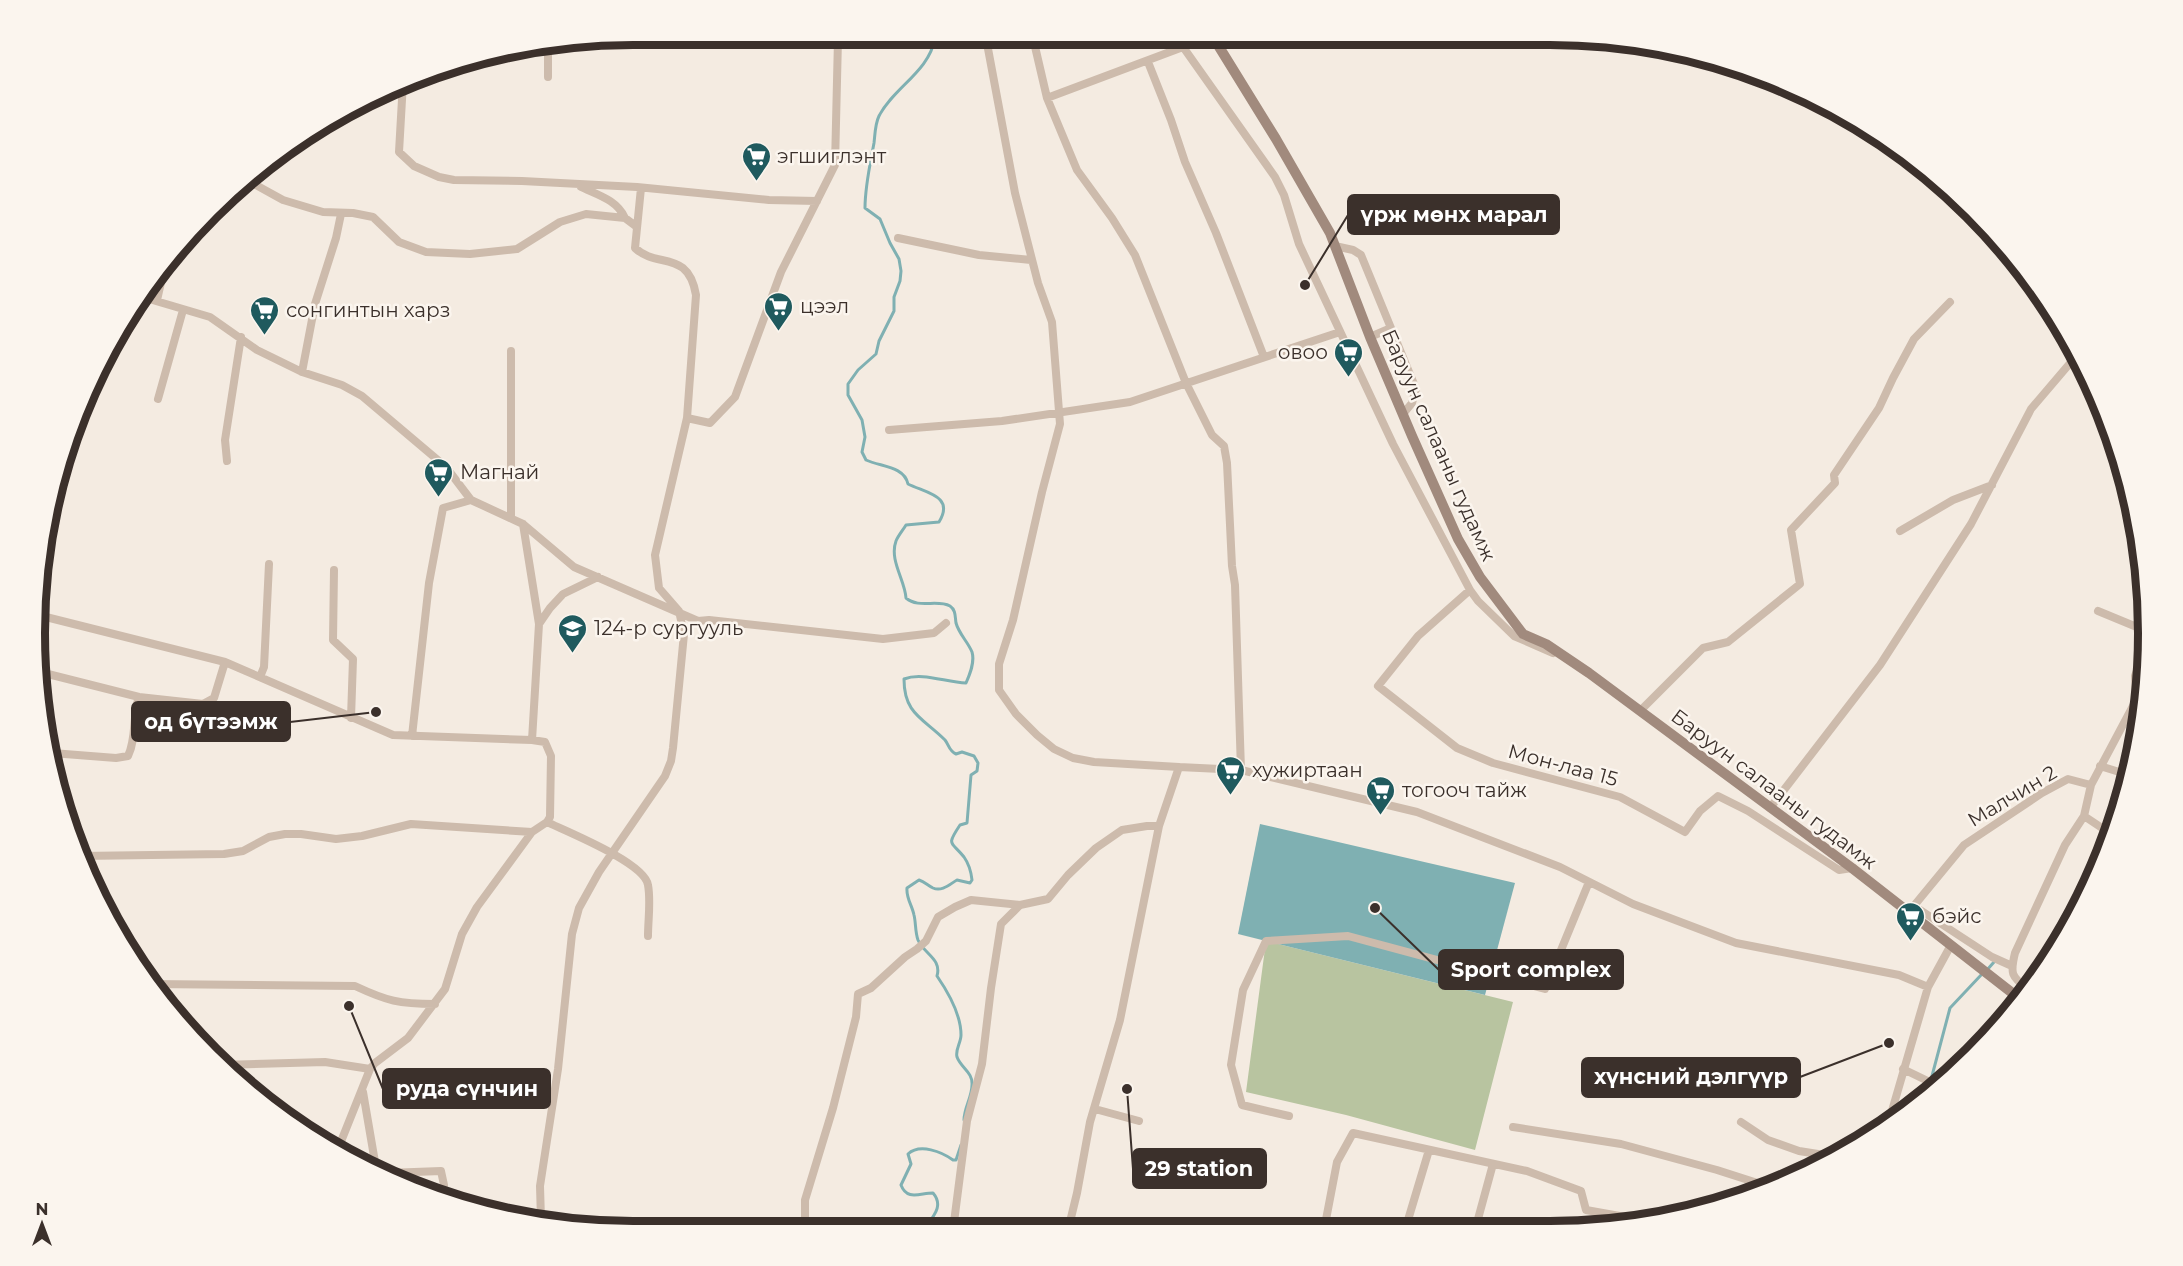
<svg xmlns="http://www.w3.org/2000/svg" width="2183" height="1266" font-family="Montserrat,sans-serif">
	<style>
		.green { fill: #b8c4a0 }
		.water { fill: #7fb0b2 }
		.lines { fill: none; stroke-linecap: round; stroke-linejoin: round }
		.stream { stroke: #7fb0b2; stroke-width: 3 }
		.minor { stroke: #cdbbac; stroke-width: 8 }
		.secondary { stroke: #a18a7d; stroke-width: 10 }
		.labels { text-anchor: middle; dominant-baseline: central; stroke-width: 5; stroke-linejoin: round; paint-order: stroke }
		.poi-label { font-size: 20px; fill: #3b302b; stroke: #fbf5ee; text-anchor: start }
		.street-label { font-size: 20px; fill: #3b302b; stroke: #fbf5ee }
		.rim { fill: none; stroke: #3b302b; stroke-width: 8 }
		.leader { fill: none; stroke: #3b302b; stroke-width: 2 }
		.callout-dot { fill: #3b302b; stroke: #fbf5ee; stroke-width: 2 }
		.callout { fill: #3b302b; stroke: #3b302b; stroke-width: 2 }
		.callout-label { font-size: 21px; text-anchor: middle; font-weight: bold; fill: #fff }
	</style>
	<rect width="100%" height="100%" fill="#f4ebe1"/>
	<path class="green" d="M1266 941 1513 1002 1475 1150 1346 1115 1246 1092Z"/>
	<path class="water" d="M1260 824 1515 883 1485 995 1238 934Z"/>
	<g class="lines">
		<path class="stream" d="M935 38C929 72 894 87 879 116 875 124 875 135 874 143 870 165 865 186 865 208L880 219 890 243 899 259 901 271 900 281 894 297V311L879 341 876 354 858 370 848 384V395L862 420 865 437 862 452 866 460C881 467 904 466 908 484 926 493 955 496 939 522L906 525C903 530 898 536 896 541 889 560 905 580 906 598 919 609 937 599 950 606 956 610 955 617 956 623 959 634 968 642 972 652 975 662 970 674 966 683 945 682 922 672 904 679 904 714 923 718 945 740 949 745 949 751 956 754L962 752 974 756 978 763 977 771 971 775 967 823 960 825C946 846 951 841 964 857 969 864 971 871 972 880L970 883 957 880C950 884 942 892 933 888 927 885 925 882 919 880L907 888C906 898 912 905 914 915 916 923 915 932 918 940 924 954 942 959 937 976 948 992 961 1014 961 1035 961 1043 955 1049 957 1057 961 1068 973 1072 972 1085 972 1097 964 1108 964 1120
			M1987 970 1994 962
			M1928 1091 1950 1008 1982 974
			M924 1230C931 1218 945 1207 933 1193 920 1193 907 1201 901 1185L911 1164 908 1154C920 1143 942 1152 953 1160H956L961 1145"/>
		<path class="minor" d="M1176 37 1275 177 1284 195 1299 244 1393 444 1470 590 1478 601 1514 636 1553 653
			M986 38 1015 193 1038 283 1052 322 1060 424 1042 492 1013 620 999 664V690L1016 714 1037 735 1054 749 1073 758 1094 762 1179 767
			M1033 38 1047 98 1077 170 1112 218 1135 255 1186 383 1212 435 1224 446 1227 463 1232 566 1235 585 1241 770
			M544 42 548 53V77
			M1148 62 1171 120 1185 162 1216 233 1264 357
			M403 82 399 152 414 166 439 177 454 180 522 181 637 187 769 200 817 201
			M1047 98 1183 47
			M245 179 283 200 323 212 353 213 373 217 399 242 426 252 470 254 517 249 560 222 586 214 625 218 637 227
			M581 187C598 195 617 200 625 218
			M641 188 635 248C657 269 688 249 696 295L687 418
			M898 238 979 255 1031 260
			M1335 246 1353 250 1361 255 1416 389 1412 403 1403 414
			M139 296 210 317 257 350 302 372 342 385 362 396 446 467 471 500 523 524 574 567 698 621 709 620 883 639 934 633 946 623
			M157 300 165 265
			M1370 337 1391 328
			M302 372 315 304 336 238 341 214
			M158 399 183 310
			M889 430 1002 421 1130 402 1340 332
			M227 461 225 440 241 337
			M511 518V351
			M523 524 539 624
			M1900 531 1953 500 1992 485
			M334 570 333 640 353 659 351 718
			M39 583C46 560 52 533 49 510
			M1470 590 1418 636 1378 686 1457 748 1493 763 1620 797 1685 832 1700 811 1718 796 1748 811 1839 870 1852 868
			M2098 611 2144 630 2148 638
			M38 615 225 662 393 735 532 740 545 742 551 756 550 817 547 822 532 832 477 907 462 934 445 989 408 1038 375 1063 370 1069 338 1149
			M36 671 139 697 203 704 214 698 225 662
			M260 677 264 667 269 564
			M2136 698 2135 676 2148 641
			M1640 711 1703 648 1728 642 1800 584 1791 530 1835 483 1834 475 1879 408 1893 378 1914 339 1950 302
			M412 736 429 583 443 508 471 500
			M532 740 539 624 550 608 563 594 598 577
			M52 753 116 758 128 756C137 737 132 716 139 697
			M2100 766 2129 775
			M2091 785 2084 816 2111 834
			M1770 808 1880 665 1971 524 2031 409 2077 355
			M547 822C568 832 645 863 648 885 651 901 648 920 648 936
			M80 856 224 854 243 851 269 837 285 834H301L336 839 362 836 411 824 532 832
			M1914 906 1992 957 2012 966
			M1908 913 1964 845 2042 793 2068 779 2091 785 2143 687
			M149 984 355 986C387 1001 399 1004 435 1004
			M2028 989C2011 977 2010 973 2015 953L2065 845 2084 816
			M221 1065 325 1062 370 1069
			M1903 1069 1936 1085
			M363 1092 376 1168
			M1095 1109 1139 1121
			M1289 1116 1242 1105 1231 1065 1243 990 1266 941 1348 936 1545 989 1589 882
			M1889 1121 1928 987 1951 945
			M1741 1122 1768 1140 1799 1151 1837 1157
			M1513 1127 1621 1144 1717 1170 1770 1187
			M387 1173 441 1171 444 1185 442 1200
			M541 1220 540 1186 558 1069 572 934 579 908 599 872 665 776 671 761 673 748 684 634 679 611 659 588 655 555 687 418 710 423 735 397 781 272 835 165 838 39
			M805 1222V1200L833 1108 856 1017 858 994 871 988 905 957 917 949 926 941 938 917 955 907 971 900 1020 905
			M953 1230 967 1121 982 1064 991 988 1001 924 1020 905 1048 899 1068 875 1096 848 1122 830 1147 826H1159
			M1068 1230 1077 1193 1090 1122 1120 1020 1159 826 1179 767 1241 770 1417 812 1560 867 1633 904 1736 943 1899 975 1928 987
			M1324 1230 1337 1162 1353 1133 1527 1171 1581 1191 1586 1210 1642 1220
			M1405 1230 1429 1150
			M1475 1230 1493 1164"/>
		<path class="secondary" d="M1213 37 1276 139 1330 233 1370 337 1412 436 1458 539 1480 577 1523 634 1546 644 1589 673 1852 868 2020 999"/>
	</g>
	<defs>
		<symbol id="supermarket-pin" viewBox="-11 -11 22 30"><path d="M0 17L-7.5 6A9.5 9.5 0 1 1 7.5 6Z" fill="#1f5a5e" stroke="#fbf5ee"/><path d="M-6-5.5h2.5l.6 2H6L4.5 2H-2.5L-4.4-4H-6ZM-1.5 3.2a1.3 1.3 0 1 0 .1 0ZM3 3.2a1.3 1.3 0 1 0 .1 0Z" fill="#fff"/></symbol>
		<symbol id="school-pin" viewBox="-11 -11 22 30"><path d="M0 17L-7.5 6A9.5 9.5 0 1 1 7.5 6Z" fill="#1f5a5e" stroke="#fbf5ee"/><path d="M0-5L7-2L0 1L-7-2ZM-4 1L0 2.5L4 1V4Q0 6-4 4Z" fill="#fff"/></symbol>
	</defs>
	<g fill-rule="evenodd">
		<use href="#supermarket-pin" x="740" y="140" width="33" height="45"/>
		<use href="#supermarket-pin" x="762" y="290" width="33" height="45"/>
		<use href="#supermarket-pin" x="248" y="294" width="33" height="45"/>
		<use href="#supermarket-pin" x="1332" y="336" width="33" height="45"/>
		<use href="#supermarket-pin" x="422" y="456" width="33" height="45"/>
		<use href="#school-pin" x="556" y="612" width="33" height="45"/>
		<use href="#supermarket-pin" x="1214" y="754" width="33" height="45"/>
		<use href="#supermarket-pin" x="1364" y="774" width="33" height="45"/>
		<use href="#supermarket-pin" x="1894" y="900" width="33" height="45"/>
	</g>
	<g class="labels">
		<g class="poi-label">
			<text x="777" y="156">эгшиглэнт</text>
			<text x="800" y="306">цээл</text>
			<text x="286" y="310">сонгинтын харз</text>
			<text x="1328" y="352" text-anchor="end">овоо</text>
			<text x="460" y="472">Магнай</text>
			<text x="594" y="628">124-р сургууль</text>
			<text x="1252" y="770">хужиртаан</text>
			<text x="1402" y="790">тогооч тайж</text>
			<text x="1932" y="916">бэйс</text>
		</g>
		<g class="street-label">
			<text transform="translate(1439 445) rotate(66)">Баруун салааны гудамж</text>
			<text transform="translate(1563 765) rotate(15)">Мон-лаа 15</text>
			<text transform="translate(1774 789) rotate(37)">Баруун салааны гудамж</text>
			<text transform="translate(2012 796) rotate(-31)">Малчин 2</text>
		</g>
	</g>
	<path d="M0 0H2183V1266H0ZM633 45H1550A588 588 0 0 1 2138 633V633A588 588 0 0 1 1550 1221H633A588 588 0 0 1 45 633V633A588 588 0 0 1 633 45Z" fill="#fbf5ee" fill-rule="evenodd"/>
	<path class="rim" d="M633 45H1550A588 588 0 0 1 2138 633V633A588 588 0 0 1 1550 1221H633A588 588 0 0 1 45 633V633A588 588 0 0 1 633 45Z"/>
	<path class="leader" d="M1305 285L1348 215M376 712L290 722M1375 908L1439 970M1889 1043L1800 1077M349 1006L383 1089M1127 1089L1133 1169"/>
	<g class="callout-dot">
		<circle cx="1305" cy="285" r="6"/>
		<circle cx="376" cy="712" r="6"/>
		<circle cx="1375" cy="908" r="6"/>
		<circle cx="1889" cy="1043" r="6"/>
		<circle cx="349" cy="1006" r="6"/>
		<circle cx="1127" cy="1089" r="6"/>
	</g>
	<g class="callout">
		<rect x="1348" y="195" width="211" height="39" rx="6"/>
		<rect x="132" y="702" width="158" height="39" rx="6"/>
		<rect x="1439" y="950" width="184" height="39" rx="6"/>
		<rect x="1582" y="1058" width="218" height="39" rx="6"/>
		<rect x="383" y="1069" width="167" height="39" rx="6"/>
		<rect x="1133" y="1149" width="133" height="39" rx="6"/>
	</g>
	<g class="callout-label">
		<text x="1454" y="222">үрж мөнх марал</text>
		<text x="211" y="729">од бүтээмж</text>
		<text x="1531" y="977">Sport complex</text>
		<text x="1691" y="1084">хүнсний дэлгүүр</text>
		<text x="467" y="1096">руда сүнчин</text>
		<text x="1199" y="1176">29 station</text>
	</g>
	<g transform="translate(42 1224)" stroke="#fbf5ee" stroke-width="4.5" paint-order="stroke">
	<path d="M0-4.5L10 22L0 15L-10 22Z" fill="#3b302b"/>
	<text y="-9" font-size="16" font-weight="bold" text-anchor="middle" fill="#3b302b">N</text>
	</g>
</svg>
